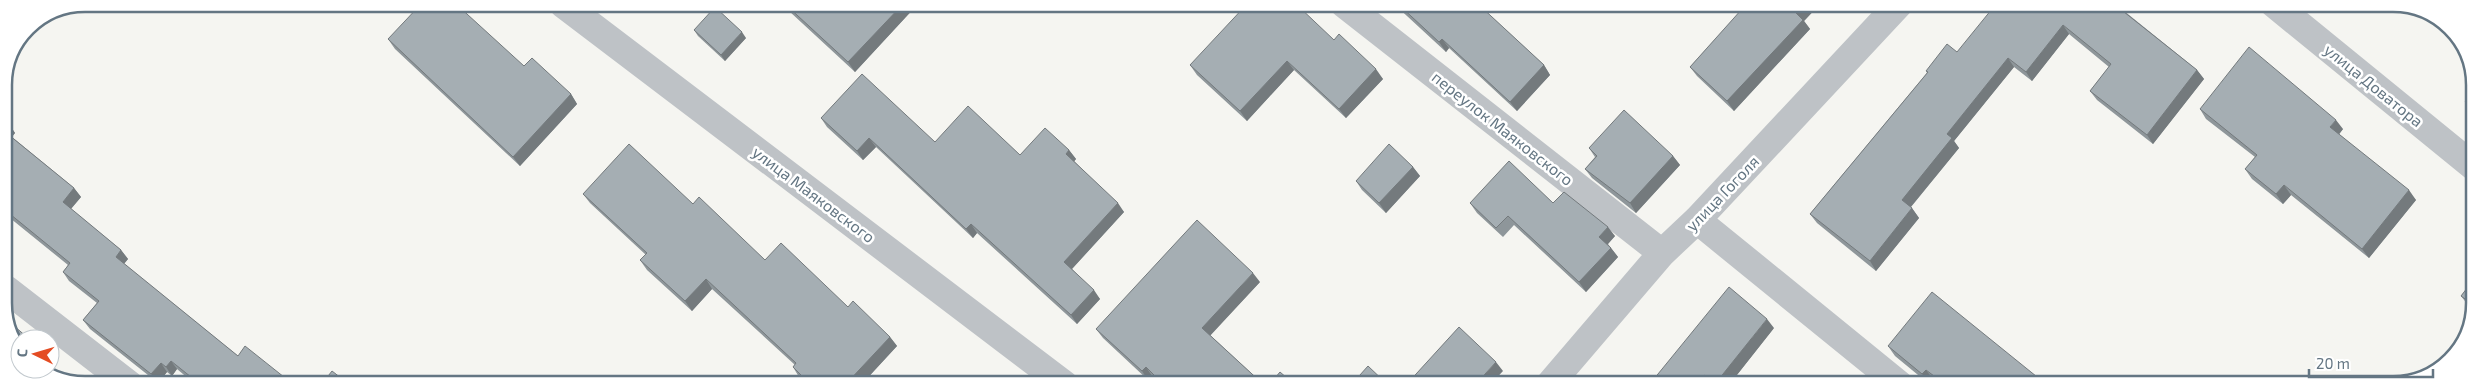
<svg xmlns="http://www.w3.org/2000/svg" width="2479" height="389" font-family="'Exo 2',sans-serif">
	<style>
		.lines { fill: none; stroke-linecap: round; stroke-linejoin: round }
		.minor { stroke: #bec2c6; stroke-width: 28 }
		.wall { fill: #8e969a }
		.shaded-wall { fill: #747a7d }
		.building { fill: #a5aeb3; stroke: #747a7d }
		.labels { text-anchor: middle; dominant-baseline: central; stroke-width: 5; stroke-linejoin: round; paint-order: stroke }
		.street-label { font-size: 16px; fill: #647683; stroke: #fff }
		.rim { fill: none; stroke: #647683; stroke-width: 2.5 }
	</style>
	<rect width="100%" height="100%" fill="#f5f5f1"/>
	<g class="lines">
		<path class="minor" d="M563 4 1065 385
			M1344 4 1662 253
			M2274 4 2474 167
			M1697 220 1900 385
			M6 289 130 385
			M1549 385 1662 253 1697 220 1899 4"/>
	</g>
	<path class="wall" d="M784 4H917V5L855 72 789 11Z
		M1394 4H1490L1484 10 1544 65 1550 75 1517 111 1449 48 1446 52Z
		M1734 4H1820L1804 21 1810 29 1734 111 1697 76 1690 67 1741 11Z
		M2118 6 2197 70 2204 79 2153 144 2097 100 2090 91 2109 67 2069 34 2032 81 2014 67 1954 141 1959 148 1911 207 1919 218 1876 271 1817 223 1810 214 1927 73 1926 71 1957 52Z
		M694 30 746 38 725 61 698 36Z
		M388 39 524 66 571 94 577 104 520 166 395 49Z
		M1334 40 1383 79 1346 118 1294 70 1247 121 1197 75 1190 65Z
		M2474 91V112L2465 102Z
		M2200 109 2343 129 2339 134 2416 200 2369 258 2291 195 2283 204 2252 179 2245 169 2255 157 2206 119Z
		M821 118 935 142 1020 155 1069 150 1076 159 1074 161 1124 212 1072 269 1100 299 1077 324 977 233 973 238 876 147 863 160 827 127Z
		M4 121 9 124 15 133 12 137 74 188 81 197 71 209 121 250 128 259 124 264 238 356 294 385H196L177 369 172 376 167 372 158 383 90 329 83 320 97 303 69 281 63 272 68 265 5 214Z
		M1589 148 1673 156 1680 165 1636 213 1592 178 1585 169 1595 157Z
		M1413 167 1420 176 1386 213 1362 190 1356 181Z
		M583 194 693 204 765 260 848 307 890 337 897 346 861 385H808L799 377 793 367 795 365 712 289 692 311 647 270 640 260 646 255 590 203Z
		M1470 203H1553L1615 236 1608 244 1611 248 1618 257 1586 292 1514 225 1503 237 1477 213Z
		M2474 279 2475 310 2468 305 2461 296Z
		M1260 282 1210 335 1264 385H1161L1152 376 1148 380 1103 338 1096 329Z
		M1774 328 1729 385H1649Z
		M1888 346 2047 385H1940L1933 379 1929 384 1895 356Z"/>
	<path class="shaded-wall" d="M903 4H917V5L855 72 848 62Z
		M1477 4H1490L1483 12Z
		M1804 4H1820L1804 21 1810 29 1734 111 1727 101 1796 13Z
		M2063 25 2069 34 2032 81 2026 72Z
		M742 32 746 38 725 61 721 55Z
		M1442 39 1449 48 1446 52 1439 42Z
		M2008 58 2014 67 1954 141 1959 148 1909 209 1902 200 1947 134Z
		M1287 61 1294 70 1247 121 1240 111Z
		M1544 65 1550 75 1517 111 1510 102Z
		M1376 69 1383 79 1346 118 1339 109Z
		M2197 70 2204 79 2153 144 2147 135Z
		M571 94 577 104 520 166 513 157Z
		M2336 120 2343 129 2337 137 2330 127Z
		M9 124 15 133 10 139 4 131Z
		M869 138 876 147 863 160 857 151Z
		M1069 150 1076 159 1073 163 1066 154Z
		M1673 156 1680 165 1636 213 1630 203Z
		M1413 167 1420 176 1386 213 1379 203Z
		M2284 185 2291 195 2283 204 2276 194Z
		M74 188 81 197 69 211 63 202Z
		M2409 190 2416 200 2369 258 2362 249Z
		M1118 203 1124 212 1070 271 1064 262Z
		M1912 208 1919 218 1876 271 1870 261Z
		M971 224 977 233 973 238 966 229Z
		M1608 227 1615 236 1606 246 1599 237Z
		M1611 248 1618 257 1586 292 1579 282Z
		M121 250 128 259 122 266 116 257Z
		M1253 273 1260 282 1209 337 1202 328Z
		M706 279 712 289 692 311 685 301Z
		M1094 290 1100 299 1077 324 1071 315Z
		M1767 319 1774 328 1729 385H1716L1715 384Z
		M890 337 897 346 861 385H845Z
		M171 361 177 369 172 376 166 367Z
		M1496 362 1503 371 1490 385H1475Z
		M161 363 167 372 158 383 151 374Z
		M1146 367 1152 376 1148 380 1142 371Z
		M1926 370 1933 379 1929 384 1922 374Z
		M1704 375 1711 385H1697Z"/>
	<path class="building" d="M421 4H456L524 66 532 58 571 94 513 157 388 39Z
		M785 4H903L848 62Z
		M1247 4H1296L1334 40 1339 34 1376 69 1339 109 1287 61 1240 111 1190 65Z
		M1398 4H1478L1544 65 1510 102 1442 39 1439 42Z
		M1738 4H1804L1796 13 1803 20 1727 101 1690 67 1742 9Z
		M1996 4H2114L2197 70 2147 135 2090 91 2111 64 2063 25 2026 72 2008 58 1947 134 1952 138 1902 200 1912 208 1870 261 1810 214 1928 72 1926 71 1947 44 1957 52Z
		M715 7 742 32 721 55 694 30Z
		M2249 47 2336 120 2330 127 2409 190 2362 249 2284 185 2276 194 2245 169 2257 155 2200 109Z
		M862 74 935 142 968 106 1020 155 1045 128 1069 150 1066 154 1118 203 1064 262 1094 290 1071 315 971 224 966 229 869 138 857 151 821 118Z
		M2474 91V108L2465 102Z
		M1624 110 1673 156 1630 203 1585 169 1597 156 1589 148Z
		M4 121 9 124 4 130Z
		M4 131 74 188 63 202 121 250 116 257 238 356 245 346 294 385H201L171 361 166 367 161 363 151 374 83 320 99 301 63 272 70 263 5 210Z
		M629 144 693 204 699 197 765 260 781 243 848 307 853 301 890 337 845 385H811L793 367 796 363 706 279 685 301 640 260 647 253 583 194Z
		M1389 144 1413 167 1379 203 1356 181Z
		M1509 161 1553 203 1564 192 1608 227 1599 237 1611 248 1579 282 1508 216 1496 228 1470 203Z
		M1197 220 1253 273 1202 328 1264 385H1164L1146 367 1142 371 1096 329Z
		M2474 279 2475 306 2461 296Z
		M1729 287 1767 319 1715 384 1704 375 1697 385H1649Z
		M1932 292 2047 385H1946L1926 370 1922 374 1888 346Z
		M6 319 28 338 27 339H20V346L6 325Z
		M1459 327 1496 362 1475 385H1406Z
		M1368 366 1388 385H1351Z
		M332 371 350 385H321Z
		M1280 372 1295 385H1269Z"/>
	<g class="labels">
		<g class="street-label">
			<text transform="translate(2374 85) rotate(39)">улица Доватора</text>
			<text transform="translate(1503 128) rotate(38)">переулок Маяковского</text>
			<text transform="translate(1722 193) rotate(-46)">улица Гоголя</text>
			<text transform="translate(814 194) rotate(37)">улица Маяковского</text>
		</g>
	</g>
	<path d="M0 0H2479V389H0ZM85 12H2393A73 73 0 0 1 2466 85V303A73 73 0 0 1 2393 376H85A73 73 0 0 1 12 303V85A73 73 0 0 1 85 12Z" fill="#fff" fill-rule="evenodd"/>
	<path class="rim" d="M85 12H2393A73 73 0 0 1 2466 85V303A73 73 0 0 1 2393 376H85A73 73 0 0 1 12 303V85A73 73 0 0 1 85 12Z"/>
	<g transform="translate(35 354) rotate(275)"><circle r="24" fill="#ffffff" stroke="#c1c8cd"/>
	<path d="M0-4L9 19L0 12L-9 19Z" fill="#e44c23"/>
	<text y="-8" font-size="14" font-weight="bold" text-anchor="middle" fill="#647683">С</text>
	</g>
	<path d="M2309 369v8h124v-8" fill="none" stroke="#647683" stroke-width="2.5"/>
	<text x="2316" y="369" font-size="15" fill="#647683" stroke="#ffffff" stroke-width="4" paint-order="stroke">20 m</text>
</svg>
